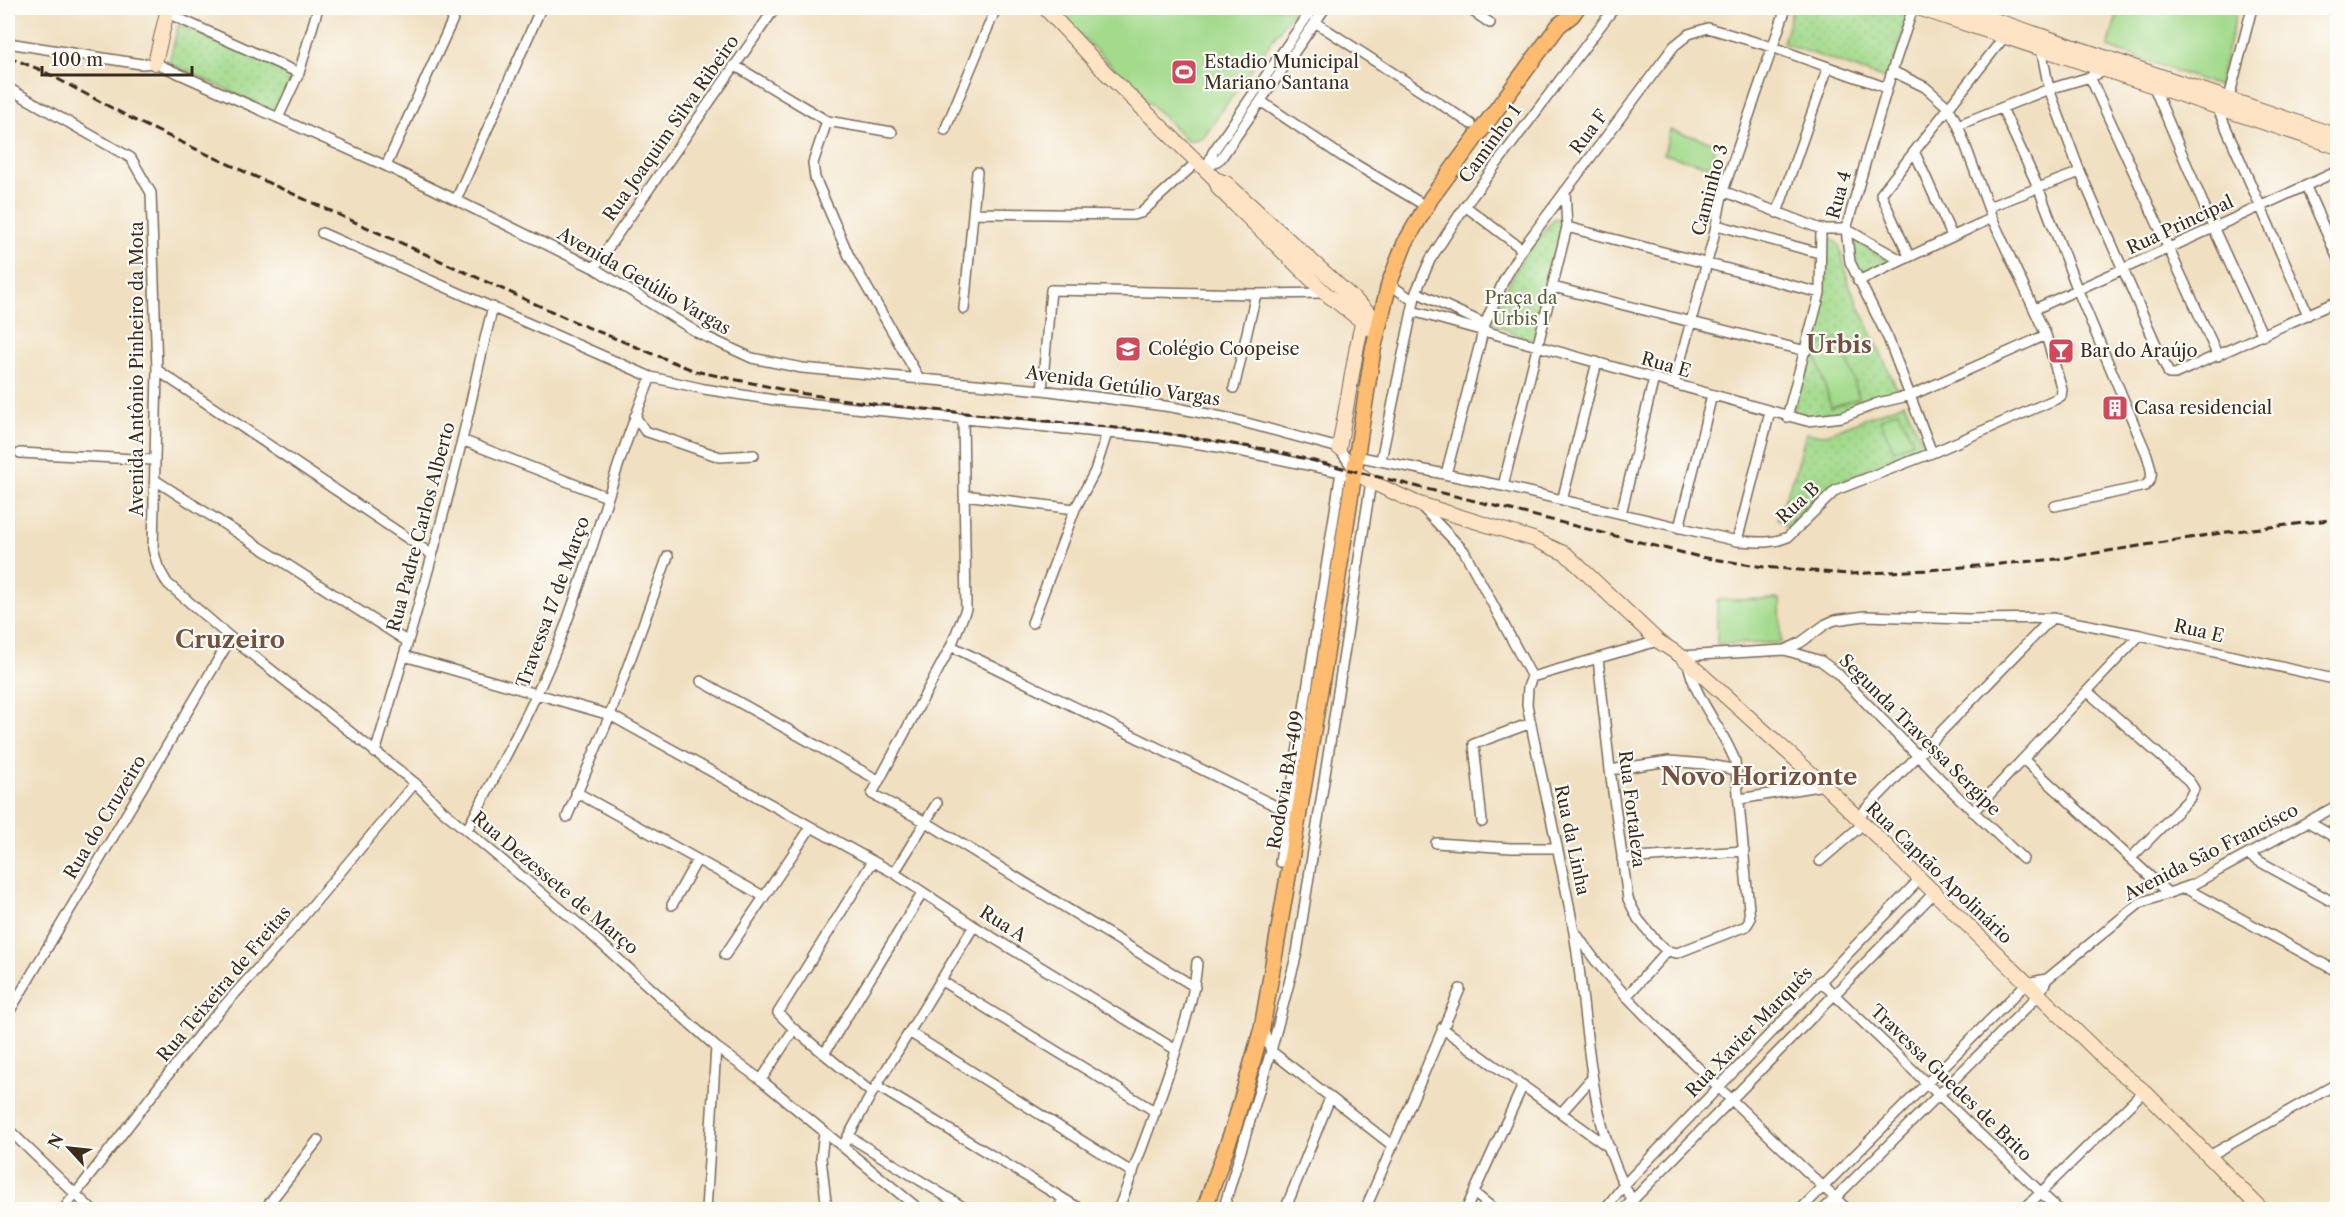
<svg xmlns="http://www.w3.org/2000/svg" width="2345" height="1217" font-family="'Libre Caslon Text',serif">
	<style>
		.park { fill: url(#park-dots); stroke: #6f8255; stroke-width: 1.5 }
		.pitch { fill: #a3da8c; stroke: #6f8255; stroke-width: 1.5 }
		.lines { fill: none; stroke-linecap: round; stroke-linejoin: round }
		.street-casing { stroke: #7a6957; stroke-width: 12 }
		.secondary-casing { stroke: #7a6957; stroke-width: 16 }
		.primary-casing { stroke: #7a6957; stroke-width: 18 }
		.street { stroke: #fff; stroke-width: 9 }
		.secondary { stroke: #fee4c5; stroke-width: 14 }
		.primary { stroke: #fdbc6f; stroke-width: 15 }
		.rail { stroke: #3b2a1e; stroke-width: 3; stroke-dasharray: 9 4.5; stroke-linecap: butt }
		.labels { text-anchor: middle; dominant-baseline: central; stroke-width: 4.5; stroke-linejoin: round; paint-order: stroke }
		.poi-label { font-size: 18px; fill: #3b2a1e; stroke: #fdfcf7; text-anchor: start }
		.street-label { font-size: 18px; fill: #3b2a1e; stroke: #fdfcf7 }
		.park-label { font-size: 18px; fill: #5a5f3f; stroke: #fdfcf7 }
		.district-label { font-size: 24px; font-weight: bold; fill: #745041; stroke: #fdfcf7 }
	</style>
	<defs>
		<pattern id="park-dots" width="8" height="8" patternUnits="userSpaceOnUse" patternTransform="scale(1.5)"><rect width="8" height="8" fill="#a3da8c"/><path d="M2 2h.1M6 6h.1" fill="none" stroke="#8dbb78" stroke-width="1.8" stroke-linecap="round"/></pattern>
	</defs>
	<rect width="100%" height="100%" fill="#fdfcf7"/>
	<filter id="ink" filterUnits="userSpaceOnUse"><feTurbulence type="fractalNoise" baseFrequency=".0167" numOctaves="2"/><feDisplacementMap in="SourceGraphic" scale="12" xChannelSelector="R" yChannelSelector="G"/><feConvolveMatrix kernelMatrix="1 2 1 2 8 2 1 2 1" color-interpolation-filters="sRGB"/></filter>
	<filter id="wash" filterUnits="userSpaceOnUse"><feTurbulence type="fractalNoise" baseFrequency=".008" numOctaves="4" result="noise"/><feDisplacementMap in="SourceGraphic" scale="24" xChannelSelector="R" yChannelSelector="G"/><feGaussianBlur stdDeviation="1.35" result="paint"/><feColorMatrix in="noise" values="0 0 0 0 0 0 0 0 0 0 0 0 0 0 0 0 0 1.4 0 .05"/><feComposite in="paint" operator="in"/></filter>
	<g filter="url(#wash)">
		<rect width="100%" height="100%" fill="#f0dfc0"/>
		<path class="park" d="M1793 8H1897L1909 12 1888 80 1783 43Z
			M178 25 293 75 275 112 169 63Z
			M1555 218 1567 223 1535 342 1489 322 1524 255Z
			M1849 238C1853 239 1885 259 1890 262L1854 279Z
			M1832 239 1839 245 1849 284 1898 391C1863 406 1831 425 1793 414L1821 298 1824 242Z
			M1904 403 1924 445 1822 491 1787 527 1777 518 1796 471 1806 433 1824 435Z"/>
		<path class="pitch" d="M1053 8H1295L1204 136 1196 140H1187Z
			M2119 8H2238L2218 86 2108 47Z
			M1670 130 1716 143 1709 166 1664 154Z
			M1841 338 1859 398 1831 407 1813 346Z
			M1898 410 1913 441 1894 450 1880 420Z
			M1780 599 1781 643 1717 644V600Z"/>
	</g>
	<g filter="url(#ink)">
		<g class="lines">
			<defs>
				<path id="street" d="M1468 8 1490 23
					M1913 8 1892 71 1846 229 1850 262 1888 338 1932 453
					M167 13 299 73
					M1315 22 1471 124
					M8 43 141 64 155 63 386 166 456 200 594 268 698 333 752 358 802 368 1042 390 1172 407 1232 419 1339 448 1354 470
					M2041 48 2049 89 2080 172 2169 374H2175L2338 301
					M734 65 827 121 813 163 815 178 849 256 919 378
					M2090 77 2218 356
					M2153 85 2213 227 2263 336
					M8 88 131 158 151 193 157 370 153 549 158 567 167 583 231 638 415 783 442 810 586 930 716 1047 761 1080 920 1210
					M2229 98 2252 8
					M1262 102 1343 157 1419 202
					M2217 107 2308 315
					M2002 108 2038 187 2078 291 2147 455C2150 467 2156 477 2145 486L2055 506
					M278 118 299 73 318 8
					M827 121 892 132
					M1958 125 2049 89 2090 77 2107 70
					M945 130 996 8
					M1915 153 1952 236
					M386 166 458 8
					M1207 167 1213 152 1313 8
					M1206 169 1221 158 1325 8
					M2306 187 2338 259
					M1723 191 1821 229H1846L1901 260
					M456 200 541 8
					M1465 206 1522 249
					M1988 207 2080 172
					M974 213 1133 215 1141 213 1198 161
					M1777 213 1828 67
					M1717 225 1819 253
					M1567 227 1820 293
					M322 233 651 377 704 389 774 400 1107 433C1187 438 1262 456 1341 472L1353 477
					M1909 256 1881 194 2005 36
					M594 268 775 8
					M1858 281 1992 218
					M1389 284 1414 301
					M1553 287 1806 351
					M1416 292 1485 324
					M964 309 977 172
					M2035 309 2338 171
					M1412 311 1807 421 1842 417 1878 403 1912 395 2046 335
					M157 370 431 554
					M1674 384 1713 240 1723 191 1786 8
					M1234 388 1256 294
					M1042 390 1051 290 1256 294 1325 293
					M635 416 645 431 720 457 754 455
					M1787 417 1820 293 1821 229
					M963 418 966 609 951 646 872 794 926 822 1195 987
					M462 440 607 497
					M20 453 153 460
					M1356 456 1503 486 1737 541C1755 542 1772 544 1788 537L1836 490 1932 453 2056 399 2061 396 2062 390 2046 335 1992 218 1958 125 1949 108 1925 87 1892 71
					M1381 460 1416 292 1430 260 1465 206 1614 8
					M1446 474 1485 324 1504 280 1522 249 1674 46 1689 34 1708 28 1772 47 1887 88
					M155 480 408 642
					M1503 486 1567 227 1565 191
					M964 495 1075 509 1095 471 1107 433
					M1562 501 1597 362
					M1420 505 1464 551 1532 677 1528 687 1527 704C1541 779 1560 852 1573 927 1590 1022 1584 1126 1638 1210
					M1621 514 1654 378
					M1679 528 1712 395
					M1737 541 1770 412
					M1032 623 1075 509
					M951 646 1292 814
					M1785 650 1821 661 1836 672 1952 791 2023 859
					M404 656 610 715 894 873 974 926 1176 1050
					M1681 656 1785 650 1800 643 1826 624 1835 620 1865 616 1968 619 2052 618 2140 635 2338 680
					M1598 658 1610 770 1628 899 1638 919 1656 941 1667 951
					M1532 677 1658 641
					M701 681 878 780
					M2088 692 2189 781 2194 789 2189 799 2131 858
					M375 753C406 650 437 545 462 440 473 396 481 351 493 307
					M2023 759 2168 893
					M1610 770 1669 761 1705 764 1737 770
					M576 792 763 896
					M1740 799 1824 785
					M1973 812 2140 635
					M567 817 610 715 668 556
					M1857 818 2052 618
					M1482 822 1474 744 1531 723
					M2308 822 2338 839
					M467 830C502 762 540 696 566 624 596 542 617 458 651 377
					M1436 843 1511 848H1557
					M2248 855 2338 905
					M1622 859 1744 851
					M1820 861 1863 824
					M1280 862 1341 472
					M894 873 937 803
					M2185 888 2338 972
					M672 905 697 860
					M1575 932C1606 980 1648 1018 1688 1058 1741 1109 1794 1160 1848 1210
					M1667 951 1677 953 1746 926 1750 920 1735 761C1722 727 1695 700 1688 663
					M725 955 811 827
					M940 980 1156 1112
					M1820 981 2059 1210
					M1626 997 1667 951
					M8 1014 231 638
					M1442 1028 1610 1148
					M1263 1029 1271 1051 1393 1146
					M909 1032 1133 1173
					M824 1054 923 892
					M761 1080 794 1029
					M877 1086 1082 1210
					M872 1093 794 1029 778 1013 873 861
					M1561 1113 1592 1078
					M8 1129 92 1210
					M824 1132 821 1158 827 1210
					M848 1136 968 1210
					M843 1146 872 1093 974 926
					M2211 1155 2338 1083
					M1474 1193 1495 1210
					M63 1210 205 1027 285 938 415 783
					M264 1210 318 1140
					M706 1210 716 1047
					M1057 1210 1064 1199
					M1118 1210C1138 1159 1157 1108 1174 1057 1184 1025 1195 995 1197 962
					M1223 1210 1271 1051 1297 953 1371 482
					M1285 1210 1330 1098
					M1365 1210 1460 989
					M1466 1210 1523 1085
					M1604 1210 1623 1186 1920 879
					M1623 1210 1934 893
					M1800 1210 2027 983 2047 979
					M1823 1210 2039 995 2047 979 2140 903 2192 885 2338 805
					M2023 1210 2144 1091"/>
				<path id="secondary" d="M1045 8 1105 72 1215 179 1219 189 1325 293 1377 333
					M1918 8 2338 147
					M1959 8 2338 136
					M155 63 168 8
					M1215 179 1226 183 1379 322
					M1339 448 1357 346 1364 315
					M1354 471 1371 482 1419 504 1533 539 1566 554 1658 641 1681 656 1824 785 2110 1064 2144 1091 2262 1210"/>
				<path id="primary" d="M1204 1210 1234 1126 1262 1028 1324 667 1373 350 1389 284 1405 243 1431 198 1559 25 1572 15 1577 8"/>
			</defs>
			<use href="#street" class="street-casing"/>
			<use href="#secondary" class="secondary-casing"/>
			<use href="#primary" class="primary-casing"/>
			<use href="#street" class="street"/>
			<use href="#secondary" class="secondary"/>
			<use href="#primary" class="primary"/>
			<path class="rail" d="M8 57 41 70 138 122 269 183 575 322 695 371 799 393 874 404 1157 432 1270 450 1700 557 1764 567 1848 574 1929 570 2058 559 2227 532 2338 519"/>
		</g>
	</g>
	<defs>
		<symbol id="stadium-square" viewBox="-11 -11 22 22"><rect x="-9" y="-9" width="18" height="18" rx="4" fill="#d1495b" stroke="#fdfcf7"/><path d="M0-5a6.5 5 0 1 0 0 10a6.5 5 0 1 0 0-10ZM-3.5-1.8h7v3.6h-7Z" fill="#fff"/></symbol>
		<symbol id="school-square" viewBox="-11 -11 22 22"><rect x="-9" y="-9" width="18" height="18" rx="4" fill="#d1495b" stroke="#fdfcf7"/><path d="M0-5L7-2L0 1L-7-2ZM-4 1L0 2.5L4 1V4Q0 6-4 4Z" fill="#fff"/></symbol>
		<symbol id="bar-square" viewBox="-11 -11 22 22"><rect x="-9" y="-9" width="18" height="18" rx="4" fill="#d1495b" stroke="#fdfcf7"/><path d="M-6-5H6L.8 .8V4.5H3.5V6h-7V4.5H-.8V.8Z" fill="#fff"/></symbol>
		<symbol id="building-square" viewBox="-11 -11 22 22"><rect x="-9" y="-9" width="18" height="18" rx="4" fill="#d1495b" stroke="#fdfcf7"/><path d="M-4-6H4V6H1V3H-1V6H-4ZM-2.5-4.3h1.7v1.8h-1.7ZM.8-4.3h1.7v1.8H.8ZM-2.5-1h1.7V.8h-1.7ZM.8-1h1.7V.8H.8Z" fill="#fff"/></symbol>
	</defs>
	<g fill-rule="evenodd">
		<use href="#stadium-square" x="1169" y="57" width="30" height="30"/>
		<use href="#school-square" x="1113" y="334" width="30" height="30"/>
		<use href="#bar-square" x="2046" y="336" width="30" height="30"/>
		<use href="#building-square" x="2100" y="393" width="30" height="30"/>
	</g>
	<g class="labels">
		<g class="poi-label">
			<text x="1204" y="62">Estadio Municipal<tspan x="1204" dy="21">Mariano Santana</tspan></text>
			<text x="1148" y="349">Colégio Coopeise</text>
			<text x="2080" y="351">Bar do Araújo</text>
			<text x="2134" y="408">Casa residencial</text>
		</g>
		<g class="street-label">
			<text transform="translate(671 128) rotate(-55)">Rua Joaquim Silva Ribeiro</text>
			<text transform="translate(1589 132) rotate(-53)">Rua F</text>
			<text transform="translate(1490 144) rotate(-54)">Caminho 1</text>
			<text transform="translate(1710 190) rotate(-75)">Caminho 3</text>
			<text transform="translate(1839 195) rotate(-75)">Rua 4</text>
			<text transform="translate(2180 225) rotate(-25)">Rua Principal</text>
			<text transform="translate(644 281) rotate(30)">Avenida Getúlio Vargas</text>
			<text transform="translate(1666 365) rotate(16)">Rua E</text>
			<text transform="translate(137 369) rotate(-90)">Avenida Antônio Pinheiro da Mota</text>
			<text transform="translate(1123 386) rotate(8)">Avenida Getúlio Vargas</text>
			<text transform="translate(1798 503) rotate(-43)">Rua B</text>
			<text transform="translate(421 527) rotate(-75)">Rua Padre Carlos Alberto</text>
			<text transform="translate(553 602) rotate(-70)">Travessa 17 de Março</text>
			<text transform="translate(2199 631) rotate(13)">Rua E</text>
			<text transform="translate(1920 735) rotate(45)">Segunda Travessa Sergipe</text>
			<text transform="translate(1286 780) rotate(-80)">Rodovia BA-409</text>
			<text transform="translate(1632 809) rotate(83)">Rua Fortaleza</text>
			<text transform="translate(105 817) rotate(-59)">Rua do Cruzeiro</text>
			<text transform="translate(1572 840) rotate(78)">Rua da Linha</text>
			<text transform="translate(2211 852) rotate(-27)">Avenida São Francisco</text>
			<text transform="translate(1939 873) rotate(44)">Rua Captão Apolinário</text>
			<text transform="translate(555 883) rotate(40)">Rua Dezessete de Março</text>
			<text transform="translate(1003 924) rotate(32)">Rua A</text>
			<text transform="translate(224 984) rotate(-50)">Rua Teixeira de Freitas</text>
			<text transform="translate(1749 1032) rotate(-46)">Rua Xavier Marquês</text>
			<text transform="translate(1951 1083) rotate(44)">Travessa Guedes de Brito</text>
		</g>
		<g class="park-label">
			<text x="1521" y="298">Praça da<tspan x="1521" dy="21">Urbis I</tspan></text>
		</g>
		<g class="district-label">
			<text x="1839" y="344">Urbis</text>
			<text x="230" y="639">Cruzeiro</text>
			<text x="1759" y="776">Novo Horizonte</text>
		</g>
	</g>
	<rect width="2345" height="1217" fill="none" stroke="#fdfcf7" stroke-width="30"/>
	<g transform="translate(69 1148) rotate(297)" stroke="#fdfcf7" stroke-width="4.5" paint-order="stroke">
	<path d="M0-4.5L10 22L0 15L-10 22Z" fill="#3b2a1e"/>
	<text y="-9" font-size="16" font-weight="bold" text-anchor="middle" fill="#3b2a1e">N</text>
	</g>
	<path d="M42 66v9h150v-9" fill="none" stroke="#3b2a1e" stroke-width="3"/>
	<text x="51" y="66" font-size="18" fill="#3b2a1e" stroke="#fdfcf7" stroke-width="4.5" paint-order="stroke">100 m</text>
</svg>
